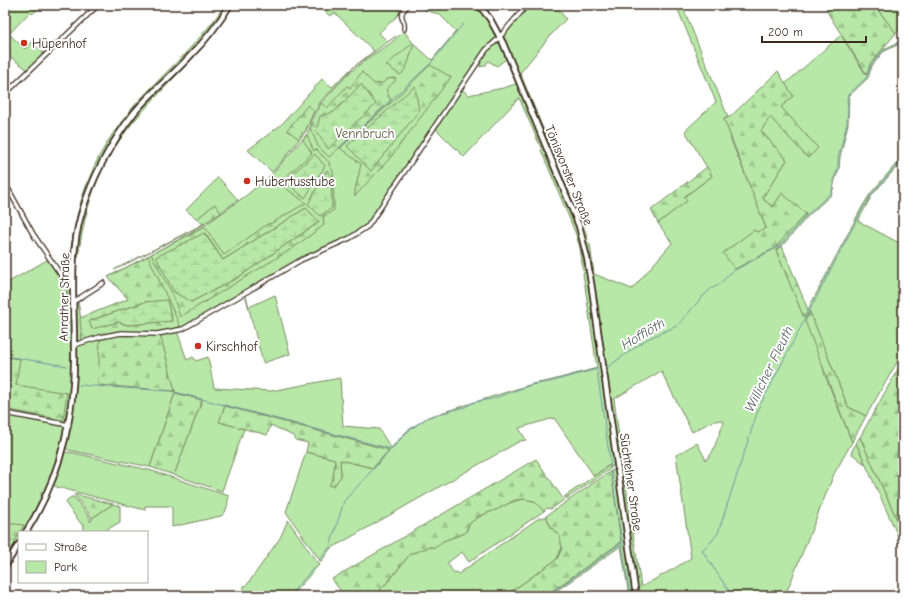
<svg xmlns="http://www.w3.org/2000/svg" width="908" height="601" font-family="'Comic Neue',sans-serif">
	<style>
		.green { fill: #b7e8a7; stroke: #798962 }
		.forest { fill: url(#forest-firs); stroke: #798962; fill-rule: evenodd }
		.wetland { fill: url(#wetland-marsh); stroke: #798962 }
		.lines { fill: none; stroke-linecap: round; stroke-linejoin: round }
		.stream { stroke: #7394a3; stroke-width: 1 }
		.minor-casing { stroke: #3b2a1e; stroke-width: 6 }
		.secondary-casing { stroke: #3b2a1e; stroke-width: 8 }
		.minor { stroke: #fff; stroke-width: 3.5 }
		.secondary { stroke: #fff; stroke-width: 4.5 }
		.poi-dot { fill: #c8321e; stroke: #fff; stroke-width: 1.5 }
		.labels { text-anchor: middle; dominant-baseline: central; stroke-width: 4; stroke-linejoin: round; paint-order: stroke }
		.poi-label { font-size: 13px; fill: #3b2a1e; stroke: #fff; text-anchor: start }
		.park-label { font-size: 13px; fill: #5a5a40; stroke: #fff }
		.street-label { font-size: 13px; fill: #3b2a1e; stroke: #fff }
		.water-label { font-size: 14px; font-style: italic; fill: #575f60; stroke: #fff }
	</style>
	<defs>
		<pattern id="forest-firs" width="22" height="20" patternUnits="userSpaceOnUse"><rect width="22" height="20" fill="#b7e8a7"/><path d="M5 1l3.5 6h-7zM16 11l3.5 6h-7z" fill="#9ec78f"/></pattern>
		<pattern id="wetland-marsh" width="20" height="14" patternUnits="userSpaceOnUse"><rect width="20" height="14" fill="#b7e8a7"/><path d="M1 5h8M5 5V1M11 12h8M15 12V8" fill="none" stroke="#9ec78f"/></pattern>
	</defs>
	<rect width="100%" height="100%" fill="#fff"/>
	<filter id="ink" filterUnits="userSpaceOnUse"><feTurbulence type="fractalNoise" baseFrequency=".025" numOctaves="2"/><feDisplacementMap in="SourceGraphic" scale="8" xChannelSelector="R" yChannelSelector="G"/><feConvolveMatrix kernelMatrix="1 2 1 2 8 2 1 2 1" color-interpolation-filters="sRGB"/></filter>
	<g filter="url(#ink)">
		<path class="green" d="M5 5H43L32 14 30 12 9 34 25 49 32 42 45 54 28 70 5 53Z
			M225 5H228L206 37 149 95 111 142 103 156 95 171 83 203 71 272 68 275C74 201 94 147 146 93 174 64 202 39 225 5Z
			M232 5H234L211 38 141 113C101 158 86 200 78 258L76 255 82 221 86 204 104 161 124 129 136 115 198 51Z
			M317 5H395L400 12C398 17 384 27 379 33L388 42 396 36 355 66 320 102 306 131 282 161 272 172 248 150 282 124 322 79 332 87 351 69 374 51 335 13 330 16Z
			M430 5H477L485 15 496 33 495 39 484 51 368 225 349 237 333 244 184 327 156 332 171 391 175 392 160 334 177 331 187 360 193 357 196 361 208 357 214 388 271 391 340 378 343 426 379 429 391 448 407 431 428 417 532 384 549 381 597 368 583 273 588 271 585 242H588L590 244 594 274 632 289 672 243 658 223 686 201 684 197 712 176 685 131 716 102 676 5H682L728 117 724 119 732 137 730 138 754 196 766 228 757 232 735 269 775 248 780 244 782 194 773 207 764 200 763 197 787 160 761 131 770 116 808 158 817 148 780 107 792 96 785 84 841 35 866 75 870 64 882 50 903 40V42L883 52 872 66 868 78 849 96 848 124 840 157 839 169 835 180 832 194 808 216 782 246 776 250 804 317 862 207 870 194 903 156V160L872 195 858 221 903 245V352L866 416 848 407 810 313 825 375 852 442 834 474 785 596H638L623 491 624 486 626 485 641 587 675 568 691 558 676 455 697 443 706 460 712 453 724 422 720 420 711 422 692 432 661 371 614 399 625 482H623L621 480 602 369 614 461V464L610 469 609 465 594 476 554 418 519 428 526 440 520 441 330 549 321 562 286 512 306 452 336 459 333 479 341 476 340 460 373 468 389 450 225 406 220 422 244 429 222 491 174 475 202 400 175 393 150 467 68 450 65 448C73 414 77 385 76 350L78 346 83 344V341H79L76 338V305L78 302 81 319 129 299 108 277 204 226 248 194 273 173 298 144 307 134 321 103 346 76 365 60 391 43 404 31 413 43 432 60 456 31 439 14 431 12 425 10Z
			M529 5H555L566 19 550 36 520 73 518 72 502 36Z
			M874 5H903V22L896 33Z
			M499 41 501 42 543 144 541 148 519 98 464 157 436 129 462 89 468 95 503 88 516 84 506 59 497 66 488 61 486 65 480 67C480 58 491 46 499 41Z
			M521 75 586 233 588 240 584 236 575 210 520 77Z
			M543 149H545L578 228 587 269 583 271 580 248 575 232 541 150Z
			M218 177 238 200 203 225 114 270 203 224 215 204 197 219 186 210 213 183Z
			M47 260 66 286 67 300V278L71 282C72 329 74 373 68 421L61 422 65 424 66 427 60 454 46 491 41 492V494L43 498 24 532H19V540L5 561V282L7 283Z
			M248 293 246 296 249 307 275 295 290 354 263 363 245 294Z
			M860 437 903 533V547L856 443Z
			M64 452 74 453 149 470 229 496C227 503 228 512 221 516L172 527V506H145V510L57 487 53 485Z
			M613 470 616 472 634 596H629L621 546 549 596H545L621 542 611 471Z
			M71 497H74L90 518V522L92 520V518L113 504 120 506V522L103 532H81L85 530 83 527 85 525H82L66 504 67 500Z
			M523 499 534 501 544 511 469 562 462 552 447 563 454 573 456 572 458 574 539 518H542L546 516 551 527 560 537 562 548 557 559 505 596H378L381 588 388 582 410 554 429 547H436L443 541 465 533C467 531 468 527 469 524 475 517 514 500 523 499Z
			M288 520 319 565 291 596H243L244 586 247 585 280 538Z"/>
		<path class="forest" d="M825 5H874L896 33 870 64 867 75 829 15Z
			M413 43 414 44C410 54 409 68 400 75L386 65Z
			M430 65 451 77 390 158 355 196V191L361 164 340 148 392 102Z
			M778 71 793 96 781 107 818 148 808 158 770 117 761 131 787 160 763 197 764 200 773 207 782 193 806 214 775 248 735 269 723 253 754 230 757 232 766 228 724 119 730 117Z
			M362 72 374 84 383 83 387 79 394 78 396 79C394 84 389 85 386 90L391 101 329 157 318 146 310 128 321 103 327 108 347 86 350 88Z
			M308 105 314 111 305 132 299 139 287 130Z
			M307 135 313 149 314 151 316 149 330 163 329 165 333 171 334 210 323 217 324 225 293 248 180 317 173 295 151 254 205 227 224 255 269 223 270 224 306 203 279 183 312 153 303 140ZM306 208 319 222 237 278 191 302 205 233 223 260Z
			M707 167 712 176 684 197 687 201 658 223 651 210Z
			M215 204 221 213 203 224 197 219Z
			M782 246 808 310 804 318 776 250Z
			M148 256 181 328 156 333 121 332 82 341 80 318 128 299 108 277ZM167 301 172 321 128 325 118 322 89 321 145 302Z
			M810 312 848 407 866 416 852 442 805 321Z
			M121 334H160L175 391 98 385 100 338Z
			M5 357 20 359 16 385 67 393 63 420 5 409Z
			M903 360V533L860 437Z
			M175 393 202 400 174 475 150 467Z
			M225 406 389 450 373 468 340 460 341 476 334 486 329 485 333 479 335 459 306 452 308 443 295 440V437L271 425 267 435 219 422Z
			M856 443 866 465 851 453Z
			M536 459 564 500 551 509 547 508 544 511 534 501 523 499 515 500 498 509 479 516 469 524 465 533 443 541 436 547H429L410 554 388 582 381 588 378 596H344L332 579Z
			M610 465V469L566 499 564 497Z
			M611 471 621 542 545 596H505L557 559 562 548 560 537 551 527 546 516Z
			M74 494 113 504 92 518Z
			M5 523 24 525 15 541 5 540Z"/>
		<path class="wetland" d="M361 84 376 104 328 149 316 131 320 116 334 112Z
			M415 86 419 111 371 171 347 146Z
			M315 154 325 166 305 198 284 181Z
			M327 170 331 175 332 208 320 216 308 204Z
			M306 208 319 222 237 278 191 302 174 292 156 257 204 233 223 260Z
			M167 300 172 321 128 325 118 322 92 329 89 321 145 302Z"/>
		<g class="lines">
			<path class="stream" d="M339 148 430 64 463 24
				M5 356 67 366
				M604 367 609 366 647 339 677 326 704 295 712 288 717 286 733 271 780 246 806 216 832 192 833 180 838 168V158L847 124 848 108 847 100 848 95 866 78 871 65 882 52 903 41
				M597 371 611 467
				M79 385 170 391
				M175 392 391 449
				M611 471 630 596
				M319 561 330 547 344 501 407 432 428 417 465 407 474 402 492 399 531 385 549 382 601 368
				M289 596 317 564
				M547 596 622 543
				M732 596 702 550 712 541 718 533 759 407 768 390 863 208 871 195 903 158"/>
			<defs>
				<path id="minor" d="M404 29C406 16 395 19 408 5
					M5 94 98 5
					M5 183 33 234 61 275 73 276
					M73 302 103 283
					M74 345 100 337 121 333 157 334 183 329 301 260 350 238 368 226 486 50 498 39 527 5
					M5 413 69 425"/>
				<path id="secondary" d="M479 5 490 19 503 43 579 226 587 258 592 289 636 596
					M26 532C62 475 76 411 74 344 74 301 69 257 81 215 92 178 110 144 134 113 151 92 173 75 191 55 206 40 219 23 230 5
					M5 566 19 544"/>
			</defs>
			<use href="#minor" class="minor-casing"/>
			<use href="#secondary" class="secondary-casing"/>
			<use href="#minor" class="minor"/>
			<use href="#secondary" class="secondary"/>
		</g>
	</g>
	<g class="poi-dot">
		<circle cx="24" cy="43" r="4"/>
		<circle cx="247" cy="181" r="4"/>
		<circle cx="198" cy="346" r="4"/>
	</g>
	<g class="labels">
		<g class="poi-label">
			<text x="32" y="43">Hüpenhof</text>
			<text x="255" y="181">Hubertusstube</text>
			<text x="206" y="346">Kirschhof</text>
		</g>
		<g class="park-label">
			<text x="365" y="133">Vennbruch</text>
		</g>
		<g class="street-label">
			<text transform="translate(569 175) rotate(68)">Tönisvorster Straße</text>
			<text transform="translate(64 297) rotate(-89)">Anrather Straße</text>
			<text transform="translate(631 482) rotate(82)">Süchtelner Straße</text>
		</g>
		<g class="water-label">
			<text transform="translate(643 334) rotate(-30)">Hofflöth</text>
			<text transform="translate(769 369) rotate(-64)">Willicher Fleuth</text>
		</g>
	</g>
	<rect width="908" height="601" fill="none" stroke="#fff" stroke-width="20"/>
	<rect x="10" y="10" width="888" height="581" fill="none" stroke="#3b2a1e" stroke-width="1.5" filter="url(#ink)"/>
	<rect x="18" y="531" width="130" height="52" fill="#ffffff" stroke="#b1aaa5"/>
	<rect x="26" y="544" width="20" height="6" fill="#ffffff" stroke="#b1aaa5"/>
	<text x="54" y="551" font-size="12" fill="#3b2a1e">Straße</text>
	<rect x="26" y="561" width="20" height="12" fill="#b7e8a7" stroke="#b1aaa5"/>
	<text x="54" y="571" font-size="12" fill="#3b2a1e">Park</text>
	<path d="M762 36v6h104v-6" fill="none" stroke="#3b2a1e" stroke-width="2"/>
	<text x="768" y="36" font-size="12" fill="#3b2a1e" stroke="#ffffff" stroke-width="3" paint-order="stroke">200 m</text>
</svg>
